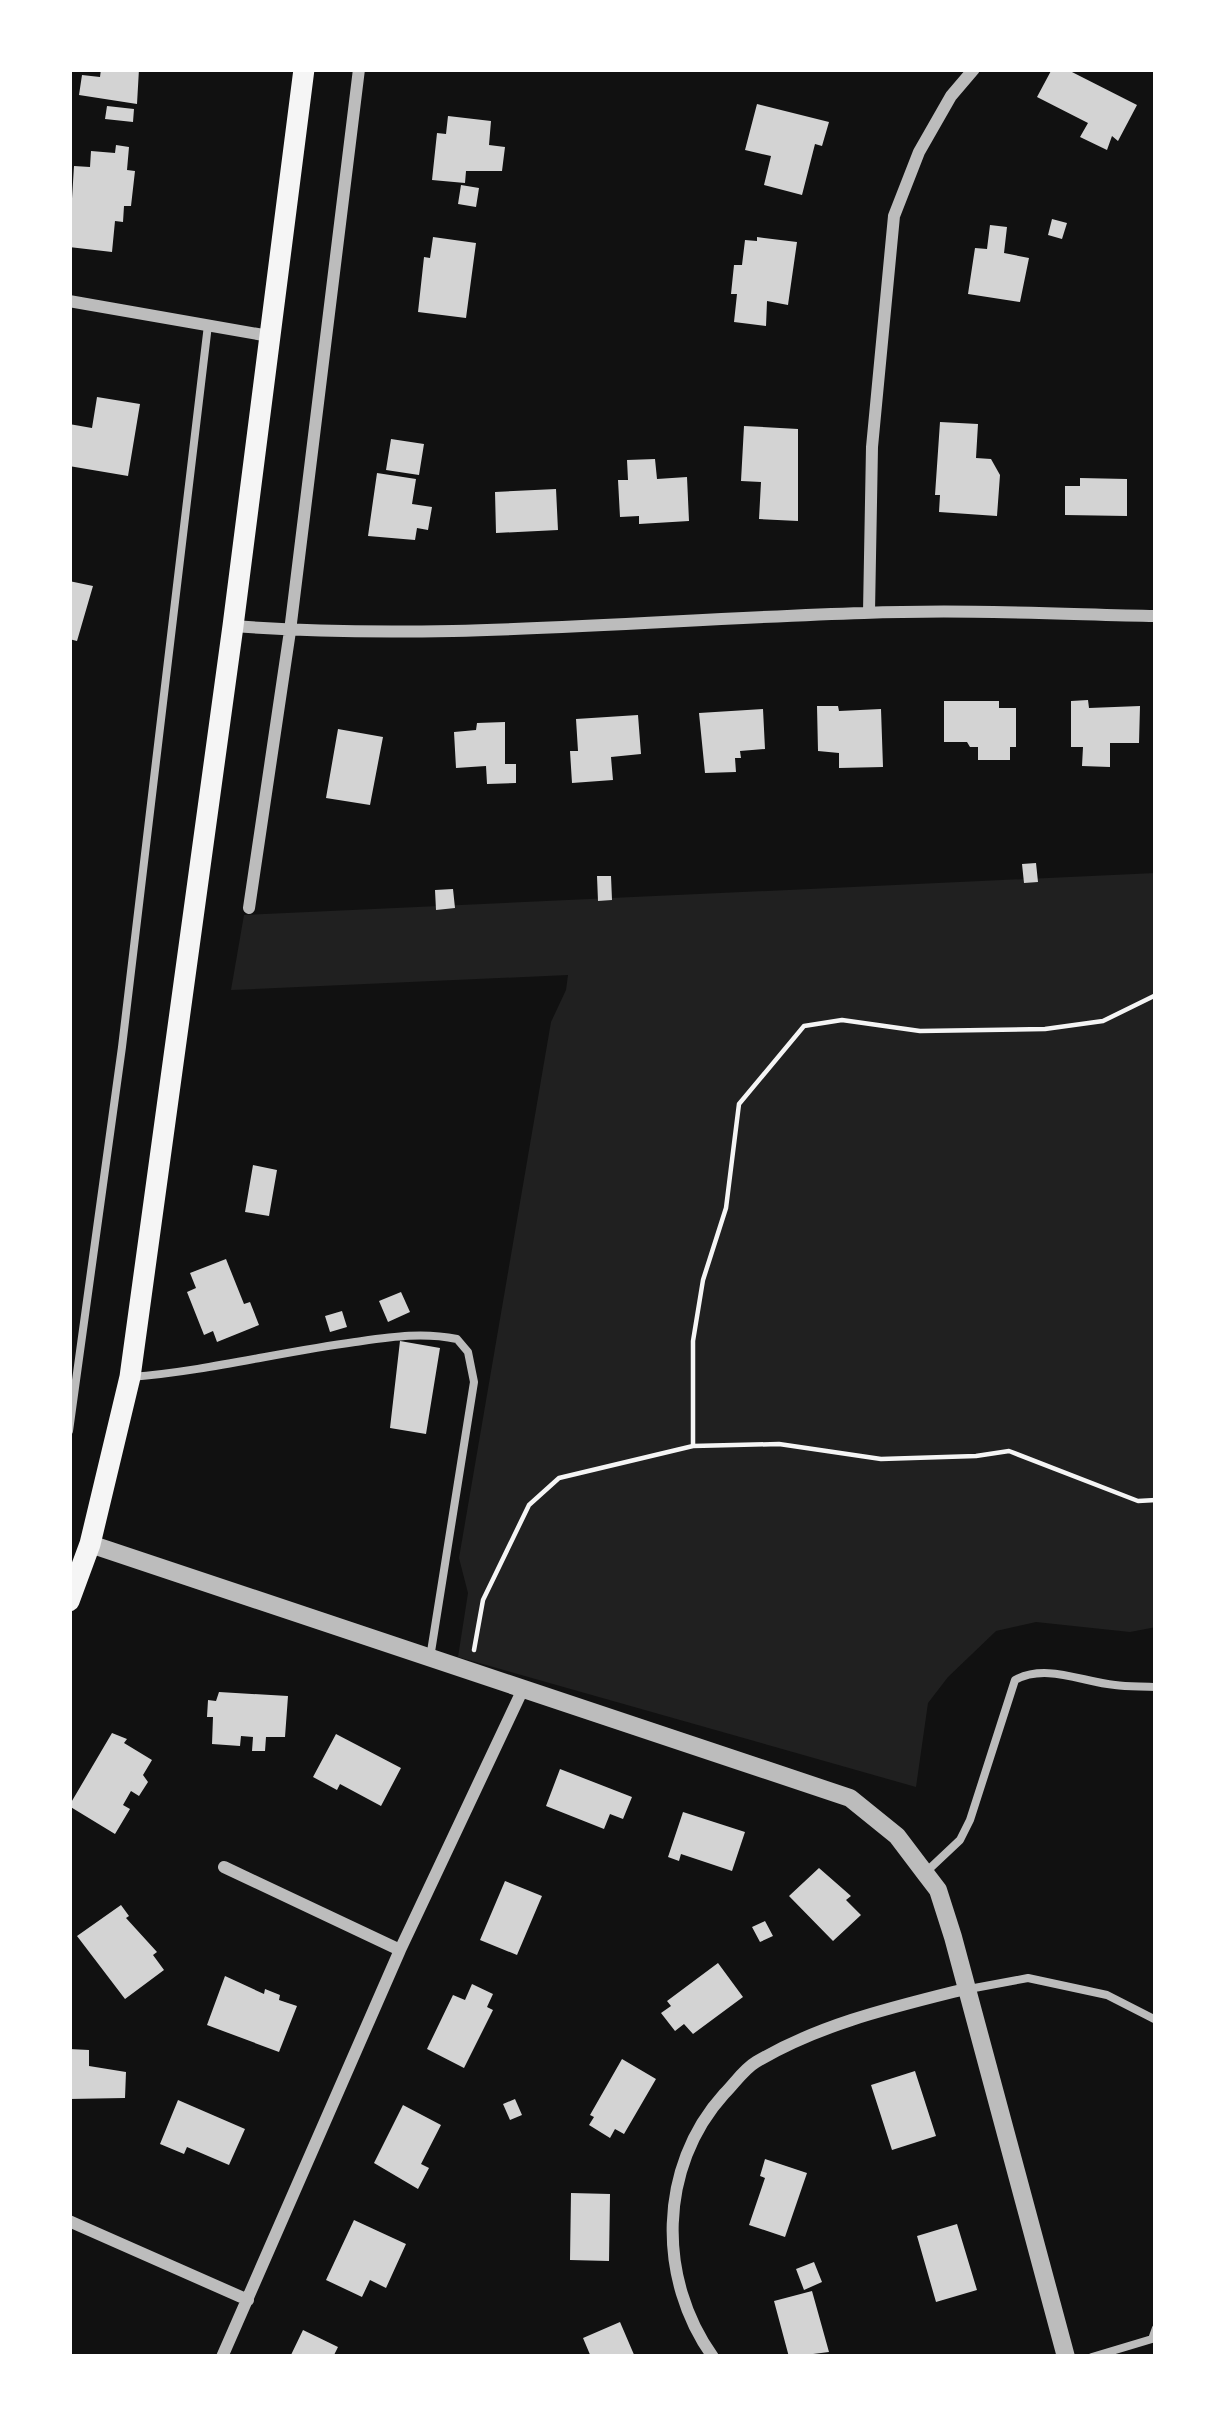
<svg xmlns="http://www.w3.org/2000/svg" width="1225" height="2426" font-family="'Roboto Condensed',sans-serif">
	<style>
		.green { fill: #202020 }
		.building { fill: #d3d3d3 }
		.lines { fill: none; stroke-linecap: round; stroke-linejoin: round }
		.path { stroke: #f5f5f5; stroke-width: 4.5 }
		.service { stroke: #bcbcbc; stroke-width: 8 }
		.minor { stroke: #bcbcbc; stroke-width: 12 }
		.tertiary { stroke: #bcbcbc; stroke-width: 18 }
		.secondary { stroke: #f5f5f5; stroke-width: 21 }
	</style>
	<rect width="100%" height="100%" fill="#111"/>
	<path class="green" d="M1156 873V1627L1130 1632 1036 1622 996 1631 948 1677 928 1703 916 1787 458 1657 468 1593 459 1558 551 1022 566 990 568 975 231 990 244 915Z"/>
	<path class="building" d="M101 69H139L137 104 79 95 82 75 100 77Z
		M1052 69H1066L1137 105 1118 141 1112 136 1107 150 1080 137 1088 123 1037 97Z
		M757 104 829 122 822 146 815 144 802 195 764 185 771 156 745 150Z
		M107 106 134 109 133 122 105 119Z
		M448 116 491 121 489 145 505 147 502 171H466L465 183 432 180 437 133 446 134Z
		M116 145 129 147 127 170 135 171 131 206H124L123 222 115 221 112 252 69 247 74 166 90 167 91 151 115 153Z
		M461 185 479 188 476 207 458 204Z
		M1052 219 1067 223 1062 239 1048 235Z
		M990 225 1007 227 1004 253 1029 258 1020 302 968 294 975 248 987 249Z
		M433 237 476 243 466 318 418 312 424 257 430 258Z
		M757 237 797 242 788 305 767 301 766 326 734 322 737 294H731L734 265H742L745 240 757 241Z
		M97 397 140 404 128 476 69 466V424L92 428Z
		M940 422 978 424 976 458 991 459 1000 475 997 516 939 512 940 495H935Z
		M744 426 798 429V521L759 519 761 482 741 481Z
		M391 439 424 444 419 475 386 470Z
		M655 459 657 479 687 477 689 521 639 524V516L620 517 618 480H628L627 460Z
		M377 473 416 479 412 504 432 507 428 530 417 528 415 540 368 536Z
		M1080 478 1127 479V516L1065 515V486H1080Z
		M556 489 558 530 496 533 495 492Z
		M69 581 93 586 77 641 69 639Z
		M1088 700 1089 708 1140 706 1139 743H1110V767L1082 766 1083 747H1071V701Z
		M944 701H999V708H1016V747H1010V760H978V747H970L967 742H944Z
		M817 706H838L839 711 881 709 883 767 839 768V753L818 751Z
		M763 709 765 749 740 751 741 758H735L736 772 705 773 699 713Z
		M638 715 641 754 611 757 613 780 572 783 570 751H578L576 719Z
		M505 722V764H516V783L487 784 486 766 456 768 454 732 476 730 477 723Z
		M338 729 383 737 370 805 326 798Z
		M1036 863 1038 882 1024 883 1022 864Z
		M597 876H611L612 900 598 901Z
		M453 889 455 908 436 910 435 890Z
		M253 1165 277 1170 269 1216 245 1212Z
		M226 1259 244 1304 250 1302 259 1325 217 1342 213 1331 204 1335 187 1292 196 1288 190 1273Z
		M401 1292 410 1312 388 1322 379 1301Z
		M342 1311 347 1327 330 1332 325 1316Z
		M400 1341 440 1348 426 1434 390 1428Z
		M219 1692 288 1696 285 1737H266L265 1751H252L253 1737 241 1736 240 1746 212 1744 213 1717H207L208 1700 216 1701Z
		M112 1733 127 1739 124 1743 152 1760 143 1775 148 1782 139 1796 131 1791 123 1805 130 1809 115 1834 69 1806Z
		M336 1734 401 1768 381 1806 340 1784 337 1790 313 1777Z
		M560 1769 632 1797 623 1819 610 1814 604 1829 546 1806Z
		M683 1812 745 1832 732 1871 681 1854 679 1861 668 1857Z
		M819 1868 851 1896 846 1900 861 1915 833 1941 789 1896Z
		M505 1881 542 1896 517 1955 480 1940Z
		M121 1905 129 1916 126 1918 157 1952 153 1955 164 1970 125 1999 77 1936Z
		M765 1921 773 1936 760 1942 752 1927Z
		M718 1963 743 1997 693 2034 684 2024 675 2031 661 2013 671 2006 667 2001Z
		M225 1976 264 1994 265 1989 280 1995 279 2000 297 2006 279 2052 207 2025Z
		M472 1984 493 1994 487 2007 493 2010 464 2068 427 2049 453 1995 465 2000Z
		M69 2049 89 2050V2066L126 2072 125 2098 69 2099Z
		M622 2059 656 2079 624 2134 615 2129 610 2138 589 2125 594 2117 590 2115Z
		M915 2071 936 2136 892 2150 871 2085Z
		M515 2099 522 2115 510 2120 503 2104Z
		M178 2100 245 2129 229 2165 187 2147 184 2154 160 2144Z
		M403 2105 441 2125 421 2164 429 2168 418 2189 374 2163Z
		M765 2159 807 2173 785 2237 749 2225 765 2178 760 2176Z
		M571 2193 610 2194 609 2261 570 2260Z
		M354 2220 406 2244 386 2288 370 2280 362 2297 326 2280Z
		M957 2224 977 2290 936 2302 917 2236Z
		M814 2262 822 2282 804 2290 796 2269Z
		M812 2291 829 2352 789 2357 774 2301Z
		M620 2322 635 2357H591L583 2338Z
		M303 2330 338 2347 333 2357H290Z"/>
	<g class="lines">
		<path class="path" d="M693 1446V1341L703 1280 726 1208 739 1104 804 1026 842 1020 920 1031 1045 1029 1103 1021 1156 995
			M474 1650 483 1600 529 1505 559 1478 693 1446 779 1444 881 1459 976 1456 1009 1451 1138 1501 1156 1500"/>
		<path class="service" d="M131 1377C207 1371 280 1352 355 1342 391 1337 422 1332 457 1339L468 1352 474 1382 430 1658
			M69 1431 122 1047 208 325
			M926 1872 960 1840 970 1820 1015 1680C1046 1663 1082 1682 1115 1685 1128 1687 1142 1686 1156 1687
			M969 1989 1028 1978 1107 1995 1156 2020
			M1092 2357 1152 2339 1156 2328"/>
		<path class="minor" d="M69 301 269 336
			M869 612 872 447 894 216 919 152 951 96 974 69
			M233 626C442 642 655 619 864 613 961 609 1059 614 1156 616
			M249 908 290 631 359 69
			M224 1867 400 1950
			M69 2221 248 2300
			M222 2357 400 1950 522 1691
			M713 2357C657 2279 658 2167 724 2094 734 2084 744 2069 756 2062 820 2024 893 2007 965 1989"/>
		<path class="tertiary" d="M90 1544 850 1798 897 1836 925 1873 938 1890 953 1937 1066 2357"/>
		<path class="secondary" d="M69 1601 90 1544 130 1377 233 626 304 69"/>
	</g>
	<rect width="1225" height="2426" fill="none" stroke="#ffffff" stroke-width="144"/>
</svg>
